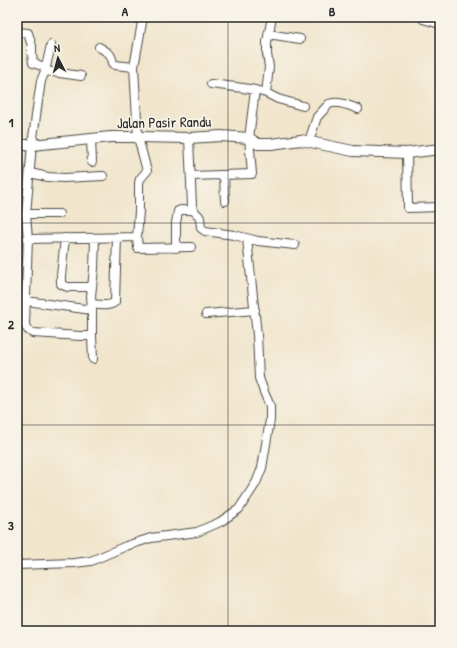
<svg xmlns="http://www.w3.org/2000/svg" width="457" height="648" font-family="'Patrick Hand',sans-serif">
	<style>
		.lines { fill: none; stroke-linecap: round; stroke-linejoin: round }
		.minor-casing { stroke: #494743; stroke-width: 10 }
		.tertiary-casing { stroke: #494743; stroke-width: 12 }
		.minor { stroke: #fff; stroke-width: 8 }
		.tertiary { stroke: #fff; stroke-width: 10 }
		.grid { fill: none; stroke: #2b2b2b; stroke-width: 1; stroke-opacity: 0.55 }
		.labels { text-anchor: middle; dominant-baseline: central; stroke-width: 3.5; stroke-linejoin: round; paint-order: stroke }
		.street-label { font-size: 15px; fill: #2b2b2b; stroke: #f7f3e8 }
		.neatline { fill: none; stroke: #2b2b2b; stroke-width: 1.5 }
		.grid-label { font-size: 13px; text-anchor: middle; font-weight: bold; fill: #2b2b2b }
	</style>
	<rect width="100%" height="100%" fill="#f7f3e8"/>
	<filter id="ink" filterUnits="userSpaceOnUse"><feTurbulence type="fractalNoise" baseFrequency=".025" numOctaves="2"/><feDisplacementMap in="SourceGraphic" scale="8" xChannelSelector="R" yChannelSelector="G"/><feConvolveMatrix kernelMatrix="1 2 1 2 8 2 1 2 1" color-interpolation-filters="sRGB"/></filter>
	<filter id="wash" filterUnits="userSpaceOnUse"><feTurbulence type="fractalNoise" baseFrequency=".012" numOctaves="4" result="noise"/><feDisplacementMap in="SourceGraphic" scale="16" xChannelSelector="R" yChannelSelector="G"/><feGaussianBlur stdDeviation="0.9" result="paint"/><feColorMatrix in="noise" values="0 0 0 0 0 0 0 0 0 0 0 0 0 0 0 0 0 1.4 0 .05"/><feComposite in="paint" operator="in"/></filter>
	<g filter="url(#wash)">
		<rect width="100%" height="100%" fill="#f1e5cc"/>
	</g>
	<g filter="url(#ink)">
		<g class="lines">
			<defs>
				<path id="minor" d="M423 19 440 24
					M17 32 28 33 32 46V54L33 63 45 67
					M268 34 300 39
					M51 45 45 71 41 81 38 101 32 145 26 214 28 239 25 324C26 329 28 331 33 333L81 336H92V310L91 296 94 269 95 238
					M99 47C108 53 111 52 113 63L115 65 134 67
					M45 71 81 76
					M211 84 243 88 255 90
					M266 93 278 99 303 106
					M189 138 192 206 193 210 199 216 200 218 201 228 205 231 234 235 258 241 295 245
					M91 139 92 162
					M309 141 317 117 329 104C338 100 350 106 358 109
					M407 153 408 208 440 207
					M30 173 48 177 64 178 103 176
					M224 175 225 201
					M191 176 252 174 249 138 255 90 266 93 269 67 267 54V42L272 17
					M26 214H59
					M137 237 138 248 191 247
					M65 238 61 276V284L65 286 68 287H92
					M28 239 137 237 139 211V183L140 179 147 171 138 137 134 67 143 17
					M176 248V223L178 211 181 210H193
					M26 301 92 310
					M92 304C99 305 109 307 115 302L117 237
					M206 314 255 310
					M92 336 93 359
					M17 565 74 563 91 561 126 546 151 538 197 532 220 522 239 509 256 483 262 468 270 420V406L264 392 259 378 257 335 247 239"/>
				<path id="tertiary" d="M17 145H32L111 137H138L189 138 221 136 249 138 258 144H271L301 140 353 151 407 153 440 149"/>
			</defs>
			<use href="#minor" class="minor-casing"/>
			<use href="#tertiary" class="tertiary-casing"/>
			<use href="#minor" class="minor"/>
			<use href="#tertiary" class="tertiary"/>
		</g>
	</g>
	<path class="grid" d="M228 17V631M17 223H440M17 425H440"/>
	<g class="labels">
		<g class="street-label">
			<text transform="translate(164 122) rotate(-1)">Jalan Pasir Randu</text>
		</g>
	</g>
	<rect width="457" height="648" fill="none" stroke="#f7f3e8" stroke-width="44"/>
	<g transform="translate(58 58) rotate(354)" stroke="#f7f3e8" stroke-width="3" paint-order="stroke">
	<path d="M0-3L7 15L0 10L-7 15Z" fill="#2b2b2b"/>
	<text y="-6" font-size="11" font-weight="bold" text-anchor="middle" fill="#2b2b2b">N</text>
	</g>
	<rect x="22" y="22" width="413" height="604" class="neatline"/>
	<g class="grid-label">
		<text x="125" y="16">A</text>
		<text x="332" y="16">B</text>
		<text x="11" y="127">1</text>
		<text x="11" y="329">2</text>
		<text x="11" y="530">3</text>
	</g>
</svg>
